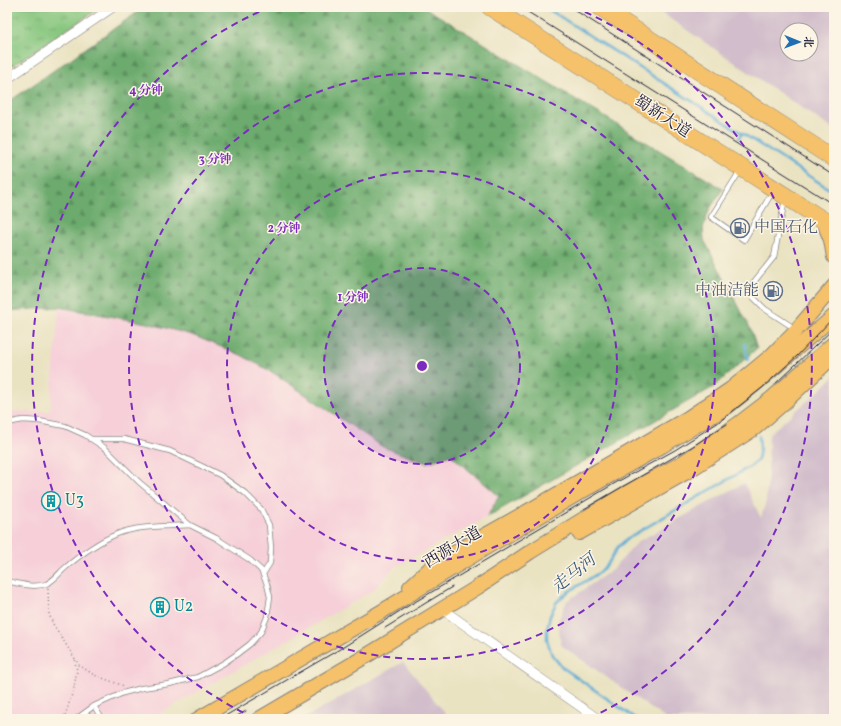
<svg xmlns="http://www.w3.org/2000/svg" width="841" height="726" font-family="Vollkorn,'Noto Serif SC',serif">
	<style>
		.built { fill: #f6cfd9 }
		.industrial { fill: #d1bdcb; fill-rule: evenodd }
		.forest { fill: url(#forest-firs); stroke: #476654 }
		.park { fill: url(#park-tufts); stroke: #54745c }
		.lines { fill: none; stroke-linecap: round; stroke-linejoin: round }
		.stream { stroke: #5aacd5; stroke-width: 2.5 }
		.lane-casing { stroke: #86827e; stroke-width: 6 }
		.street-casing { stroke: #86827e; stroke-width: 10 }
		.primary-casing { stroke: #86827e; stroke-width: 16 }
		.highway-casing { stroke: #86827e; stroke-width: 18 }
		.path { stroke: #86827e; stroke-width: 1.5; stroke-dasharray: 1 3; stroke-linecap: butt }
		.lane { stroke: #fff; stroke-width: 4.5 }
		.street { stroke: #fff; stroke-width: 9 }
		.primary { stroke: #f5c16b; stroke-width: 14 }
		.highway { stroke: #f5c16b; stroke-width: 17 }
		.tram { stroke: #22223b; stroke-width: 1 }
		.ring { fill: none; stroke: #7b2cbf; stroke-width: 2; stroke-dasharray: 7 5 }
		.labels { text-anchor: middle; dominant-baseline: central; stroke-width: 3; stroke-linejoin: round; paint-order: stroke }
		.street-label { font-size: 16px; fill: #22223b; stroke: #fcf5e5 }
		.service-label { font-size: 16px; fill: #4e5e75; stroke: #fcf5e5; text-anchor: start }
		.culture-label { font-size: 16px; fill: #0d838f; stroke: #fcf5e5; text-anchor: start }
		.water-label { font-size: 17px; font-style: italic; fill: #385979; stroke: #fcf5e5 }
		.centre { fill: #7b2cbf; stroke: #fcf5e5; stroke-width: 2 }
		.ring-label { font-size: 12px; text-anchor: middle; font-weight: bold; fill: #7b2cbf; stroke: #fcf5e5; stroke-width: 3; stroke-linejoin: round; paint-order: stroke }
	</style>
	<defs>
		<pattern id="forest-firs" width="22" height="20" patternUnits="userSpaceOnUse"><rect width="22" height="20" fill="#6cab6d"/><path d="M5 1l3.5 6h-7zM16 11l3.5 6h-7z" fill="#588b5b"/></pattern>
		<pattern id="park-tufts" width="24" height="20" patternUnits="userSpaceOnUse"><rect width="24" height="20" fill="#86c67e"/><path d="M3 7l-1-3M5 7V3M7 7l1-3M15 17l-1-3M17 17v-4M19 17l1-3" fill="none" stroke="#6da068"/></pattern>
	</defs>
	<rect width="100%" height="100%" fill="#fcf5e5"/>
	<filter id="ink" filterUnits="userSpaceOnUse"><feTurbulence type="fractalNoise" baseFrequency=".025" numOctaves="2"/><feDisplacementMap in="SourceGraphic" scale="8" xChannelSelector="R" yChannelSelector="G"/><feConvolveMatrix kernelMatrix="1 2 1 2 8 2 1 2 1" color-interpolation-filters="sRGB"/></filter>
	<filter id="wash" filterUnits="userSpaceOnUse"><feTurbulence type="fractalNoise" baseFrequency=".012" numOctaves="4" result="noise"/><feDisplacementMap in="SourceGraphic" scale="16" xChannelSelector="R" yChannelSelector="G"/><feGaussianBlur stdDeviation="0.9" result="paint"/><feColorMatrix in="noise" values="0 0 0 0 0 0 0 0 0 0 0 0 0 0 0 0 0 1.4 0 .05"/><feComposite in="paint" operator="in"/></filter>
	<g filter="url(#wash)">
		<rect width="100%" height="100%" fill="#eae3c2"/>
		<path class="built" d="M59 307 147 323 192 335 241 355 272 372 426 463 451 455 499 497 487 517 395 567 372 591 150 719H7V412L50 411Z"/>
		<path class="industrial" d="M653 7H834V130ZM787 30H811V54H787Z
			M834 376V719H666L561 645 558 621 567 601 612 570 639 541 744 483 761 518 766 501 768 473 769 434 819 391Z
			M403 662 450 719H303Z"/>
		<path class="forest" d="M145 7H424L723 189 709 210 703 228 704 240 751 330 757 348 715 386 487 517 499 496 451 455 426 463 383 447 272 372 241 355 192 335 147 323 59 307 7 311V103Z"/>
		<path class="park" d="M7 7H101L7 69Z"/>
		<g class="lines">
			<path class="stream" d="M545 7 834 192
				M739 138 742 133
				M745 344 748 360
				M636 719 562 667 552 655 547 640V628L550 616 556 603 565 594 600 572 609 562 618 547 628 538 751 466 758 460 760 448 759 436"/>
		</g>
	</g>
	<g filter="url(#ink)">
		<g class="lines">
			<defs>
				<path id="lane" d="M740 171 711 217 744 240 773 191
					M785 199 774 257 753 283 751 295 765 309 794 328
					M7 423 23 420 39 421 65 426 85 435 105 448 139 482 190 525 216 538 250 560 261 570 267 584 270 597 267 617 261 632 250 644 237 654 224 663 198 677 169 684 142 688 123 693 94 706 76 719
					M90 439H124L170 451 220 475 245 493 261 509 269 525 271 548 270 563 263 574
					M7 581C20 584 33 588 46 584 54 581 59 573 65 568 79 556 100 541 117 534 140 525 166 527 190 525
					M94 706 102 719"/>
				<path id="street" d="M7 79 113 7
					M442 609 598 719"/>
				<path id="primary" d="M823 220 831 240 834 257
					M579 533 685 473 755 428 787 400 826 363 834 354
					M410 587 436 563 537 506 688 418 731 389 771 356 799 327 834 286
					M198 719 381 612 487 547 579 493 662 446 727 407 758 382 834 316
					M259 719 366 656 478 587 530 552 626 493 682 463 738 424 772 398 834 343"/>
				<path id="highway" d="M490 7 834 227
					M600 7 834 159"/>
			</defs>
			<use href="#lane" class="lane-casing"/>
			<use href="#street" class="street-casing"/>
			<use href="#primary" class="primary-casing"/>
			<use href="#highway" class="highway-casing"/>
			<path class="path" d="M48 589 49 614 53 624 79 665 94 675 124 686
				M64 719 74 688 77 670 74 659"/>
			<use href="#lane" class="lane"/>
			<use href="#street" class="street"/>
			<use href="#primary" class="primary"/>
			<use href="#highway" class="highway"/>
			<path class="tram" d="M520 7 834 205
				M570 7 834 176
				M775 384 834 328
				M584 509 693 446 727 424
				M385 628 452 587
				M220 719 345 646 403 609 617 482 675 450 719 422 762 388 797 356 834 317
				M232 719 246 711"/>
		</g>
	</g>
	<circle cx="422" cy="366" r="98" fill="#7b2cbf" fill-opacity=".12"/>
	<g class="ring">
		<circle cx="422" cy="366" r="98"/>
		<circle cx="422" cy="366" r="195"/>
		<circle cx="422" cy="366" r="293"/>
		<path d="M254 718A390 390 0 0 1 270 7M574 7A390 390 0 0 1 590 718"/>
	</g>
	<defs>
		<symbol id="fuel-ring" viewBox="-11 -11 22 22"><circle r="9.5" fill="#fcf5e5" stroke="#5c6f8a" stroke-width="1.5"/><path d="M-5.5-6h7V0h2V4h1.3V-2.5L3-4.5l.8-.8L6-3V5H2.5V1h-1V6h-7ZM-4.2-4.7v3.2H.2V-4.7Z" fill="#5c6f8a"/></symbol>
		<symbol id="building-ring" viewBox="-11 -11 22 22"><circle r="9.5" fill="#fcf5e5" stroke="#0f9aa8" stroke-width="1.5"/><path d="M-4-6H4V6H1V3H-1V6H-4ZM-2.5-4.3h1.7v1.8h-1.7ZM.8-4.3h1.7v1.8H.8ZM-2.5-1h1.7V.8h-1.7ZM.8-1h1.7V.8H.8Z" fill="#0f9aa8"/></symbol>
	</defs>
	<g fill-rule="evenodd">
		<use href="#fuel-ring" x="729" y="217" width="22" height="22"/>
		<use href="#fuel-ring" x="762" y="280" width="22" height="22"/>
		<use href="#building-ring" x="40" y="490" width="22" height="22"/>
		<use href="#building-ring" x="149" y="596" width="22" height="22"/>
	</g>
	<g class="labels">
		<g class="street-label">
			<text transform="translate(662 117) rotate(33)">蜀新大道</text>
			<text transform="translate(453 548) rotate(-31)">西源大道</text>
		</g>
		<g class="service-label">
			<text x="754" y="228">中国石化</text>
			<text x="759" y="291" text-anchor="end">中油洁能</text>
		</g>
		<g class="culture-label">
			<text x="65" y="501">U3</text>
			<text x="174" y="607">U2</text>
		</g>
		<g class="water-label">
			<text transform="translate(574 574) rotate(-39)">走马河</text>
		</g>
	</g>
	<circle cx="422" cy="366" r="6" class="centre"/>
	<g class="ring-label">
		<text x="146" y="94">4 分钟</text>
		<text x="215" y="163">3 分钟</text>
		<text x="284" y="232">2 分钟</text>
		<text x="353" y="301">1 分钟</text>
	</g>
	<rect width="841" height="726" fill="none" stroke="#fcf5e5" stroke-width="24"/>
	<g transform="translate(799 42) rotate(91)"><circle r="19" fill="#fcf5e5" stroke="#a5a1a1"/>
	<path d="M0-3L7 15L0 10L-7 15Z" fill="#1f6fb2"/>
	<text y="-6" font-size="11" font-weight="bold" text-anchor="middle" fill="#22223b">北</text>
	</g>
</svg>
